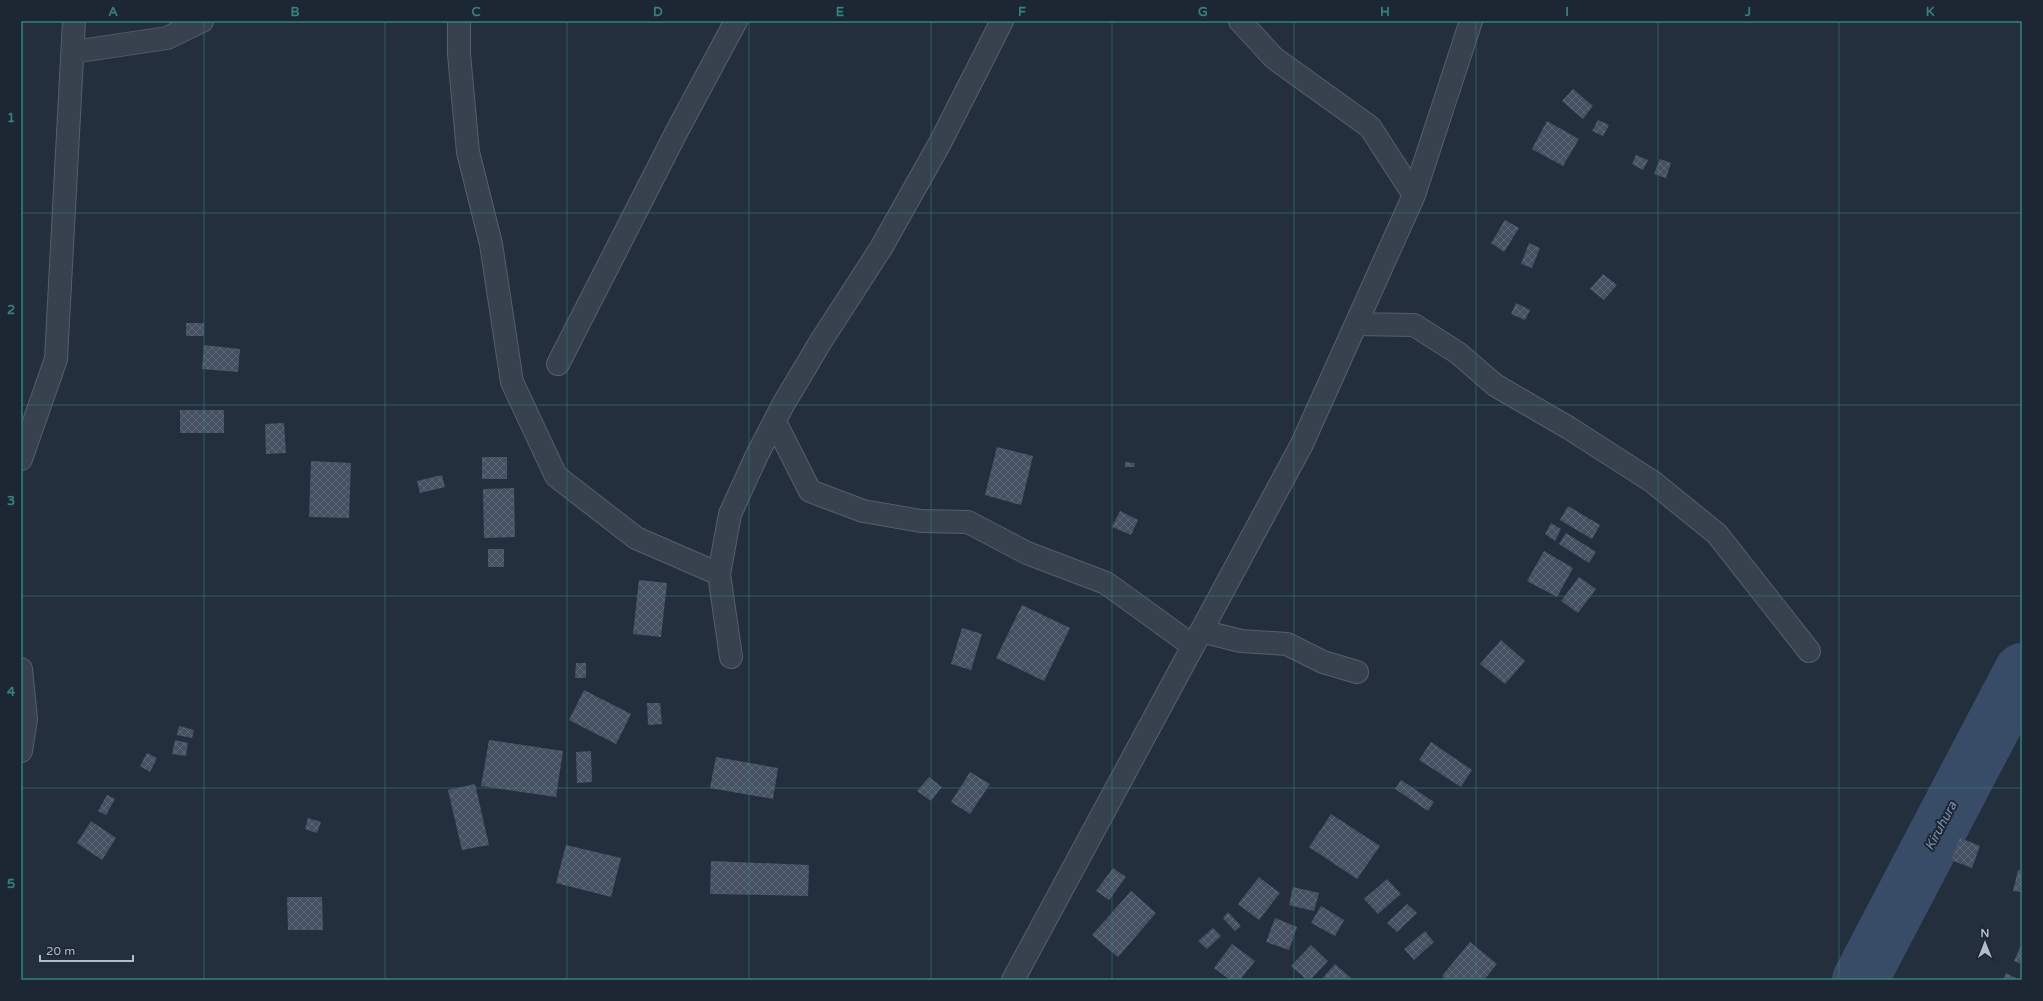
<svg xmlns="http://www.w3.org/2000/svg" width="2043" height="1001" font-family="'Varela Round',sans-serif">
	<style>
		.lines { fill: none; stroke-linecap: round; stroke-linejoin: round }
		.river { stroke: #394c67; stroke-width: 56 }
		.building { fill: url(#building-cross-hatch) }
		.minor-casing { stroke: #565f6c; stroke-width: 24 }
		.minor { stroke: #38414e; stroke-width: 22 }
		.grid { fill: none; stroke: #308480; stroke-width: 1; stroke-opacity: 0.55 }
		.labels { text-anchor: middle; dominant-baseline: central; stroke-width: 4; stroke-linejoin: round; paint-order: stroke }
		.water-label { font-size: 13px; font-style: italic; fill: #7c92b1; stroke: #1d2633 }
		.neatline { fill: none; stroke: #308480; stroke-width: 1.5 }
		.grid-label { font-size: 13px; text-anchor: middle; font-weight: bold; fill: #308480 }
	</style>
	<defs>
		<pattern id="building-cross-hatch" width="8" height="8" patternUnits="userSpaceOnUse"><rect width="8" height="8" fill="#455162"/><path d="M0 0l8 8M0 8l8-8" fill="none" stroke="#5d6877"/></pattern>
	</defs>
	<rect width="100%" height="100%" fill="#242f3e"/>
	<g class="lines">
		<path class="river" d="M1860 980 2022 671"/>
	</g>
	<path class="building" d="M1573 89 1593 106 1583 119 1562 101Z
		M1598 120 1609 125 1603 136 1592 131Z
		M1547 121 1579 139 1563 166 1532 149Z
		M1636 155 1648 160 1643 170 1632 164Z
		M1660 159 1671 163 1666 178 1654 174Z
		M1505 220 1519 228 1504 252 1491 243Z
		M1529 243 1540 248 1532 268 1521 264Z
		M1603 274 1617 285 1604 300 1590 289Z
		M1516 303 1530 310 1525 320 1511 314Z
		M186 323H204V336H186Z
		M204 345 240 349 238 372 202 369Z
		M180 410H224V433H180Z
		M284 423 286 453 266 454 265 424Z
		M997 447 1033 456 1021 505 985 495Z
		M482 457H507V479H482Z
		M311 461 351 463 349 518 309 517Z
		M1125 462 1135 463 1134 467H1125Z
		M442 475 445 487 420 493 417 481Z
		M514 488 515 537 484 538 483 489Z
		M1568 506 1600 525 1592 539 1560 520Z
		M1120 511 1138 520 1131 535 1112 527Z
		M1551 523 1561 529 1555 541 1545 534Z
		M1566 533 1596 552 1589 563 1559 544Z
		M488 549H504V567H488Z
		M1544 551 1573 568 1557 597 1527 581Z
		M1579 577 1596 589 1578 613 1561 601Z
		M639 580 667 583 661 637 633 634Z
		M1022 605 1070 628 1044 681 996 658Z
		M962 628 982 634 971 670 951 664Z
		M1501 640 1525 661 1505 684 1480 664Z
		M576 663H586V678H575Z
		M584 690 631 714 616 744 569 720Z
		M647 703H660L662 724 648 725Z
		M179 726 194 730 192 738 177 735Z
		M175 740 188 743 186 756 172 754Z
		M489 740 563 751 556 797 481 786Z
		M1431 742 1472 770 1461 787 1419 760Z
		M591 751 592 782 577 783 576 752Z
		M147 753 157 758 150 772 140 766Z
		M716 757 778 768 773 799 710 788Z
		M970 772 990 784 970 814 951 802Z
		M929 777 942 787 931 801 917 791Z
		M1401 780 1434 802 1428 811 1395 789Z
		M475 784 489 845 462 850 448 790Z
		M107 795 115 799 106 815 98 811Z
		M1331 814 1380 846 1357 879 1309 847Z
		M308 818 321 822 317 833 305 829Z
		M91 821 116 838 102 860 77 843Z
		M1960 838 1980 846 1972 868 1951 860Z
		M566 845 621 858 611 897 556 883Z
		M711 861 809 865 808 896 710 894Z
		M1113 868 1126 877 1109 900 1096 891Z
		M2018 870 2022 871V892L2013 891Z
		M1259 877 1280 893 1259 920 1238 904Z
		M1387 879 1401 894 1378 914 1364 899Z
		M1293 887 1319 893 1314 911 1289 905Z
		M1131 891 1156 913 1118 957 1092 935Z
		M287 897H322L323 930H288Z
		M1407 904 1417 913 1397 932 1387 923Z
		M1321 906 1344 920 1335 936 1311 923Z
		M1228 912 1241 926 1235 931 1223 918Z
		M1275 918 1297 927 1289 950 1266 942Z
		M1213 928 1221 936 1207 949 1198 941Z
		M1425 931 1434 942 1414 960 1404 949Z
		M1470 942 1497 964 1484 980H1446L1442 976Z
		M2022 943V964L2014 961Z
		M1232 944 1255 961 1240 980H1230L1214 968Z
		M1311 945 1328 961 1310 980H1307L1291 966Z
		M1335 964 1353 980H1321Z
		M2006 973 2020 980H2003Z"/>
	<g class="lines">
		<defs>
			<path id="minor" d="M459 21V54L468 152 491 244 512 382 556 476 636 538 719 574 731 657
				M1240 21 1274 58 1370 127 1414 195
				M73 52 167 38 202 21
				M1356 324 1414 325 1458 353 1495 385 1569 428 1653 482 1717 534 1809 651
				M558 364 677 131 736 21
				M775 422 810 491 863 511 921 521 968 522 1027 553 1106 583 1193 646
				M21 459 56 359 74 21
				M719 574 730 514 757 455 784 403 821 341 881 248 940 143 1002 21
				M1201 631 1241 641 1287 644 1323 662 1357 672
				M21 669 26 719 21 751
				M1013 980 1302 444 1414 195 1471 21"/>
		</defs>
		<use href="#minor" class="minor-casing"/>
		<use href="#minor" class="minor"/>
	</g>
	<path class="grid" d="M204 21V980M385 21V980M567 21V980M749 21V980M931 21V980M1112 21V980M1294 21V980M1476 21V980M1658 21V980M1839 21V980M21 213H2022M21 405H2022M21 596H2022M21 788H2022"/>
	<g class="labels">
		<g class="water-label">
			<text transform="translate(1941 826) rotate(-62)">Kiruhura</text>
		</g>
	</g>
	<rect width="2043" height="1001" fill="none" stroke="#1d2633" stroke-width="44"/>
	<g transform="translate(1985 943)" stroke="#1d2633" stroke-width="3" paint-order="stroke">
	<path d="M0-3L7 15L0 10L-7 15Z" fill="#b4bcc9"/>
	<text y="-6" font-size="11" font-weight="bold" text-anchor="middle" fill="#b4bcc9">N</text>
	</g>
	<path d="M40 955v6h93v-6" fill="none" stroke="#b4bcc9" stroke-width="2"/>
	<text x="46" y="955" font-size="12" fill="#b4bcc9" stroke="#1d2633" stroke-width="3" paint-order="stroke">20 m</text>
	<rect x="22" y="22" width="1999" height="957" class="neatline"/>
	<g class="grid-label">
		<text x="113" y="16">A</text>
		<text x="295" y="16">B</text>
		<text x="476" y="16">C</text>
		<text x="658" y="16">D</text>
		<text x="840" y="16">E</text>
		<text x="1022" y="16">F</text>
		<text x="1203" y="16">G</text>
		<text x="1385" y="16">H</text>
		<text x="1567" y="16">I</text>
		<text x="1748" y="16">J</text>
		<text x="1930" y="16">K</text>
		<text x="11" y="122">1</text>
		<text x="11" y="314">2</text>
		<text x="11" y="505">3</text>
		<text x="11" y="696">4</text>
		<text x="11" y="888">5</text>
	</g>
</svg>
